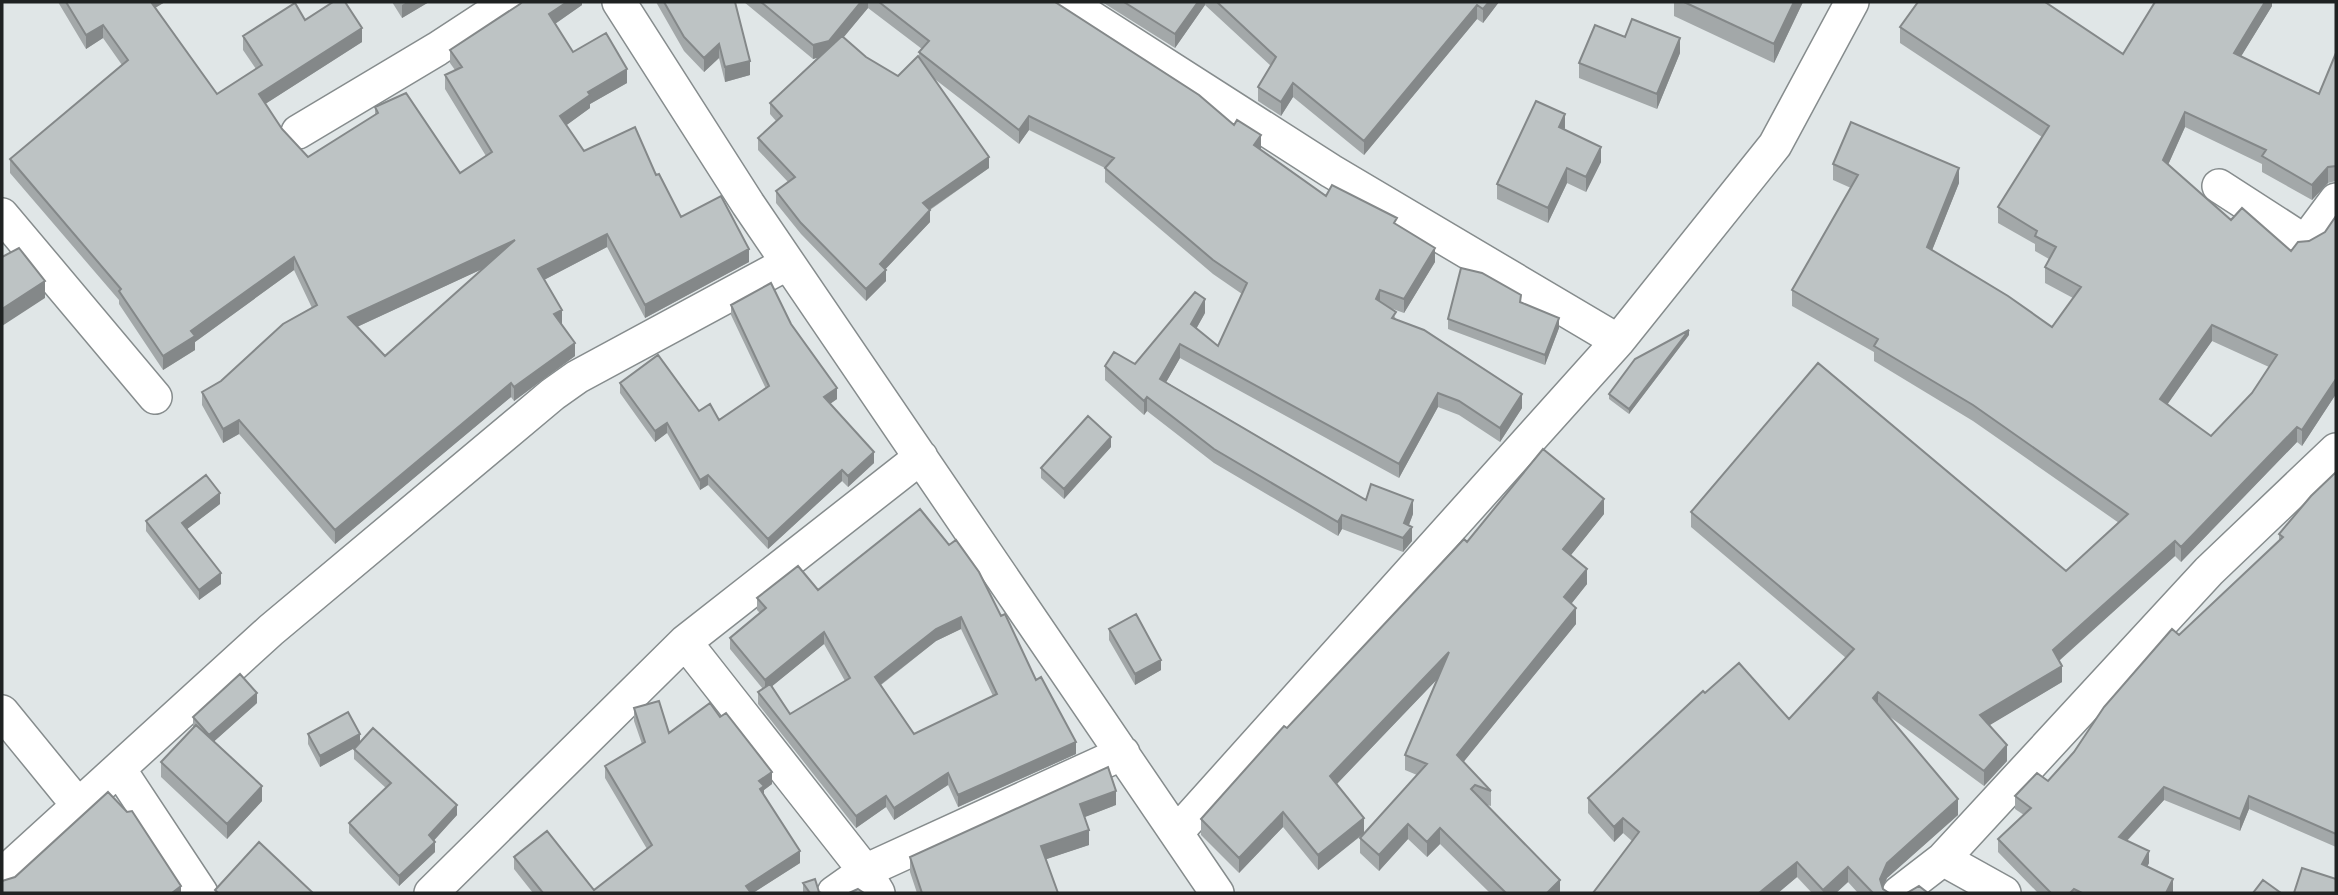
<svg xmlns="http://www.w3.org/2000/svg" width="2338" height="895" font-family="Poppins,sans-serif">
	<style>
		.lines { fill: none; stroke-linecap: round; stroke-linejoin: round }
		.street-casing { stroke: #868c8d; stroke-width: 36 }
		.street { stroke: #fff; stroke-width: 33 }
		.wall { fill: #a3a8a9; fill-rule: evenodd }
		.shaded-wall { fill: #848889 }
		.building { fill: #bdc3c4; stroke: #848889; stroke-width: 2; fill-rule: evenodd }
	</style>
	<rect width="100%" height="100%" fill="#e0e6e7"/>
	<g class="lines">
		<defs>
			<path id="street" d="M619 2 748 204 1217 893
				M1067 2 1331 171 1618 341
				M298 132 437 49 509 2
				M2219 186 2301 239 2310 235 2336 200
				M2 215 155 397
				M685 642 865 871 878 893
				M2 712 78 805
				M119 769 201 893
				M1177 832 1618 341 1775 145 1852 2
				M1943 859 2004 893
				M2 875 271 630 553 394 577 377 788 263
				M431 893 685 642 921 457
				M834 893 865 871 1123 753
				M1899 893 1943 859 2209 571 2336 450"/>
		</defs>
		<use href="#street" class="street-casing"/>
		<use href="#street" class="street"/>
	</g>
	<path class="wall" d="M58 2H165L155 8 217 94 256 69 243 50V36L305 20 362 42 265 104 282 129 308 157 375 115V107L460 173 486 156 445 89V75L455 70 450 63V50L582 2V5L555 24 573 52 627 83 590 104V108L566 125 584 151 656 175 681 217 749 262 645 318 607 247 544 280 575 356 514 401 511 397 335 544 239 434 223 443 202 405V392L221 381 312 308 294 270 195 342V350L163 370 119 304V300L10 173V159L122 65 103 38 86 49ZM484 268 385 356 357 327Z
		M392 2H429L402 18Z
		M656 2H735L750 75 725 82 719 58 704 72 684 51Z
		M744 2H1055L1326 196 1397 225 1435 262 1404 313 1390 308 1396 319 1522 408 1500 442 1459 415 1438 407 1399 478 1180 358 1166 382 1366 500 1413 514 1409 525 1412 541 1403 552 1342 529 1338 536 1214 463 1147 411 1144 415 1105 380V366L1135 364 1205 313 1196 329 1218 346 1242 294 1213 274 1105 182V168L1029 130 1019 144 932 77 989 168 930 210V222L885 269 886 281 866 301 801 234 776 203V191L788 182 758 150V138L776 121 770 114V103L818 57 813 59ZM868 8 922 49 919 52V57L898 76 866 57 843 37Z
		M1102 2H1499L1483 23 1477 19 1364 155 1293 97 1281 116 1258 101V87L1271 66 1205 5 1175 48Z
		M1674 2H1803L1774 63 1674 16Z
		M2272 2V6L2241 56 2319 94 2336 53V181L2328 183 2312 200 2262 172V164L2185 127 2168 165 2231 220 2291 251 2325 232 2336 216V394L2302 446 2297 442 2181 562 2175 556 2059 661 2062 682 1989 725 2007 761 1984 786 1886 714 1958 815 1887 878 1883 888 1889 893H1858L1848 882 1836 893H1812L1797 877 1778 893H1593L1632 841 1623 833 1614 842 1588 813V798L1705 693 1789 719 1846 658 1691 527V512L2066 571 2119 523 1973 421 1874 361V352L1792 306V290L1851 188 1833 180V164L1959 183 1932 250 2052 327 2073 298 2045 283V267L2049 259 2035 251V244L1998 223V207L2042 137 1900 43V27L2123 54ZM2212 341 2269 367 2252 393 2211 436 2167 404Z
		M1625 37 1680 53 1657 109 1579 78V63Z
		M1564 130 1601 162 1586 192 1567 183 1548 223 1497 199V184Z
		M1521 302 1559 328 1545 365 1448 329V319Z
		M731 305 791 324 837 399 830 404 874 463 848 487 842 481 768 549 708 485 700 490 667 433 655 442 620 393V383L699 411 719 420 766 389 731 315Z
		M1689 335 1629 414 1609 399V394Z
		M1111 447 1064 499 1041 478V468Z
		M2336 472V847L2249 809 2240 831 2164 800 2127 841 2149 863 2147 867 2173 892 2172 893H2038L1998 852V839L2024 815 2015 809V796L2048 781 2179 635 2279 541V534Z
		M220 504 187 529 221 584 199 600 146 531V521Z
		M1604 514 1570 556 1587 584 1571 604 1576 624 1463 762 1491 791V806L1487 805 1560 893H1490L1440 844 1427 857 1408 839 1379 871 1360 853V838L1362 835 1318 870 1283 827 1239 873 1201 835V819L1467 542ZM1437 679 1405 755V770L1417 775 1364 833 1337 784Z
		M818 590 1001 616 1076 754 958 807 948 785 894 820 886 807 856 828 758 704V692L763 689 730 649V638L760 613 757 610V598ZM961 629 993 696 914 734 881 685 936 641ZM824 644 845 681 790 714 772 686Z
		M1109 629 1161 670 1135 685 1109 640Z
		M257 703 214 741 262 801 227 839 161 777V762L193 728V717Z
		M634 708 669 733 772 784 764 790V794L800 863 753 893H533L514 869V857L594 890 647 849 605 778V766L642 744 634 721Z
		M308 734 360 742 457 815 434 840 435 852 399 886 349 833V823L386 788 354 759V749L356 747 320 767 308 744Z
		M1116 805 1084 817 1089 845 1046 859 1058 893H917L910 872V857Z
		M803 883 819 892 821 893H803Z"/>
	<path class="shaded-wall" d="M148 2H165L148 12Z
		M407 2H429L402 18V5Z
		M567 2H582V5L549 28V14Z
		M861 2H868V8L829 55 813 59V45Z
		M1198 2H1205V5L1175 48V34Z
		M1489 2H1499L1483 23V9Z
		M1794 2H1803L1774 63V44Z
		M2265 2H2272V6L2234 68V53Z
		M1477 5V19L1364 155V141Z
		M103 25V38L86 49V35Z
		M362 28V42L259 108V94Z
		M1680 38V53L1657 109V94Z
		M719 44V58L704 72V58Z
		M750 61V75L725 82V67Z
		M627 69V83L590 104V108L560 130V116L588 92Z
		M1293 83V97L1281 116V102Z
		M2185 112V127L2163 176V160Z
		M1565 114V129L1559 127Z
		M1029 116V130L1019 144V130Z
		M1261 135V149L1254 159V145Z
		M1601 147V162L1586 192V177Z
		M989 157V168L923 214V203Z
		M2328 167V183L2312 200V185Z
		M1567 168V183L1548 223V208Z
		M1959 168V183L1927 263V247Z
		M930 210V222L880 275V264Z
		M607 234V247L538 283V269Z
		M515 240V254L348 331V317Z
		M1435 248V262L1404 313V299Z
		M749 249V262L645 318V305Z
		M294 257V270L195 342V350L163 370V356L191 331Z
		M886 270V281L866 301V289Z
		M45 281V298L2 326V309Z
		M1380 290V304L1376 299Z
		M1205 299V313L1191 338V324Z
		M562 310V324L554 328V314Z
		M1559 318V328L1545 365V355Z
		M2212 325V341L2160 415V399Z
		M1689 330V335L1629 414V409Z
		M575 343V356L514 401V387Z
		M1180 344V358L1160 393V379Z
		M2336 379V394L2302 446V430Z
		M511 383V397L335 544V530Z
		M837 388V399L824 408V397Z
		M1438 393V407L1399 478V464Z
		M1522 394V408L1500 442V428Z
		M1147 397V411L1144 415V401Z
		M239 420V434L223 443V429Z
		M667 423V433L655 442V431Z
		M2297 427V442L2181 562V547Z
		M1111 437V447L1064 499V489Z
		M874 452V463L848 487V476Z
		M842 470V481L768 549V539Z
		M708 475V485L700 490V480Z
		M220 493V504L182 533V523Z
		M1604 499V514L1563 565V549Z
		M1413 500V514L1405 535 1412 527V541L1403 552V538L1404 523Z
		M1342 515V529L1338 536V522Z
		M2175 541V556L2053 666V650Z
		M1587 569V584L1564 613V597Z
		M221 573V584L199 600V590Z
		M1576 608V624L1457 770V755Z
		M961 617V629L936 641 875 689V677L936 629Z
		M824 632V644L765 692V680Z
		M1449 652V667L1330 791V776Z
		M1161 660V670L1135 685V674Z
		M2062 666V682L1980 731V715Z
		M1878 692V708L1873 698Z
		M257 693V703L209 746V735Z
		M360 734V745L320 767V756Z
		M1076 742V754L958 807V795Z
		M2007 745V761L1984 786V771Z
		M772 772V784L764 790V798L760 801 759 781Z
		M948 773V785L894 820V808Z
		M262 786V801L227 839V824Z
		M2164 787V800L2119 849V837Z
		M1116 791V805L1080 819V804Z
		M886 796V807L856 828V816Z
		M2249 796V809L2240 831V819Z
		M1958 799V815L1887 878 1881 893 1880 879 1887 863Z
		M457 805V815L429 846V835Z
		M1283 812V827L1239 873V858Z
		M1364 818V833L1318 870V855Z
		M1623 818V833L1614 842V827Z
		M1408 824V839L1379 871V855Z
		M1440 828V844L1427 857V842Z
		M1089 830V845L1041 861V846Z
		M435 842V852L399 886V876Z
		M800 851V863L753 893H746V886Z
		M2149 851V863L2142 877V864Z
		M1797 862V877L1778 893H1759Z
		M1848 867V882L1836 893H1823V890Z
		M2173 879V892L2172 893H2166Z
		M1560 880V893H1547Z
		M181 886V893H172Z"/>
	<path class="building" d="M66 2H151L217 94 262 65 243 36 295 3 305 20 333 2H345L362 28 259 94 282 129 308 157 378 113 375 107 406 93 460 173 492 152 445 75 462 67 450 50 520 4 522 2H567L549 14 573 52 606 33 627 69 588 92 590 95 560 116 584 151 635 127 656 175 659 174 681 217 721 196 749 249 645 305 607 234 538 269 562 310 554 314 575 343 514 387 511 383 335 530 239 420 223 429 202 392 221 381 283 324 317 305 294 257 191 331 195 336 163 356 119 291 121 289 10 159 128 60 103 25 86 35ZM515 240 385 356 348 317Z
		M664 2H735L750 61 725 67 719 44 704 58 684 37Z
		M761 2H861L829 41 813 45Z
		M879 2H1055L1199 95 1234 125 1237 120 1261 135 1254 145 1326 196 1332 185 1397 218 1394 223 1435 248 1404 299 1380 290 1376 299 1396 312 1392 318 1424 330 1522 394 1500 428 1459 401 1438 393 1399 464 1180 344 1160 379 1366 500 1371 484 1413 500 1404 523 1412 527 1403 538 1342 515 1338 522 1214 449 1147 397 1144 401 1105 366 1114 352 1135 364 1195 292 1205 299 1191 324 1218 346 1247 283 1213 260 1105 168 1114 158 1029 116 1019 130 919 52 929 41Z
		M1124 2H1198L1175 34Z
		M1217 2H1489L1483 9 1477 5 1364 141 1293 83 1281 102 1258 87 1276 57Z
		M1684 2H1794L1774 44Z
		M1918 2H2045L2123 54 2155 2H2265L2234 53 2319 94 2336 53V166L2328 167 2312 185 2262 156 2266 150 2185 112 2163 160 2231 220 2242 208 2291 251 2298 242 2309 241 2325 232 2336 216V379L2302 430 2297 427 2181 547 2175 541 2053 650 2062 666 1980 715 2007 745 1984 771 1878 692 1873 698 1958 799 1887 863 1880 879 1883 889 1889 893H1873L1848 867 1823 890 1797 862 1759 893H1593L1639 832 1623 818 1614 827 1588 798 1703 691 1705 693 1739 663 1789 719 1854 649 1691 512 1818 363 2066 571 2128 514 1973 405 1874 346 1878 339 1792 290 1858 175 1833 164 1851 122 1959 168 1927 247 2008 296 2052 327 2081 287 2045 267 2056 247 2035 236 2037 231 1998 207 2049 126 1900 27ZM2212 325 2277 355 2252 393 2211 436 2160 399Z
		M1632 19 1680 38 1657 94 1579 63 1595 25 1625 37Z
		M842 36 866 57 898 76 918 56 989 157 923 203 930 210 880 264 886 270 866 289 801 223 776 191 795 177 758 138 782 116 770 103Z
		M1536 101 1565 114 1559 127 1601 147 1586 177 1567 168 1548 208 1497 184Z
		M19 248 45 281 2 309V257Z
		M1461 268 1482 273 1521 295 1520 302 1559 318 1545 355 1448 319Z
		M771 283 791 324 837 388 824 397 874 452 848 476 842 470 768 539 708 475 700 480 667 423 655 431 620 383 658 355 699 411 710 404 719 420 769 386 731 305Z
		M1689 330 1629 409 1609 394 1635 359Z
		M1088 416 1111 437 1064 489 1041 468Z
		M1543 449 1604 499 1563 549 1587 569 1564 597 1576 608 1457 755 1491 791 1475 785 1471 789 1560 880 1547 893H1506L1440 828 1427 842 1408 824 1379 855 1360 838 1427 764 1405 755 1449 652 1330 776 1364 818 1318 855 1283 812 1239 858 1201 819 1284 726 1287 728 1464 539 1467 542Z
		M2336 472V834L2249 796 2240 819 2164 787 2119 837 2149 851 2142 864 2173 879 2166 893H2082L2074 889 2070 893H2051L1998 839 2031 808 2015 796 2037 773 2048 781 2074 752 2104 707 2172 629 2179 635 2283 537 2279 534 2311 496Z
		M206 475 220 493 182 523 221 573 199 590 146 521Z
		M920 509 949 545 956 540 979 572 1001 616 1005 614 1036 680 1041 677 1076 742 958 795 948 773 894 808 886 796 856 816 758 692 770 684 790 714 850 678 824 632 765 680 730 638 766 608 757 598 798 566 818 590ZM961 617 997 694 914 734 875 677 936 629Z
		M1136 614 1161 660 1135 674 1109 629Z
		M240 674 257 693 209 735 193 717Z
		M659 701 669 733 710 703 720 717 726 713 772 772 759 781 764 786 760 789 800 851 746 886 751 893H543L514 857 547 831 594 890 652 845 605 766 645 742 634 708Z
		M348 712 360 734 320 756 308 734Z
		M196 725 262 786 227 824 161 762Z
		M373 728 457 805 429 835 435 842 399 876 349 823 391 783 354 749Z
		M1108 767 1116 791 1080 804 1089 830 1041 846 1058 893H922L910 857Z
		M108 792 127 812 132 811 181 886 172 893H2V881L15 877Z
		M259 842 313 893H218L215 890Z
		M2302 868 2336 879V893H2294Z
		M815 879 819 892 821 893H810L803 883Z
		M2263 880 2281 893H2253Z
		M1919 886 1928 893H1907Z
		M858 889 864 893H849Z"/>
	<rect width="2338" height="895" fill="none" stroke="#1f2222" stroke-width="7"/>
</svg>
